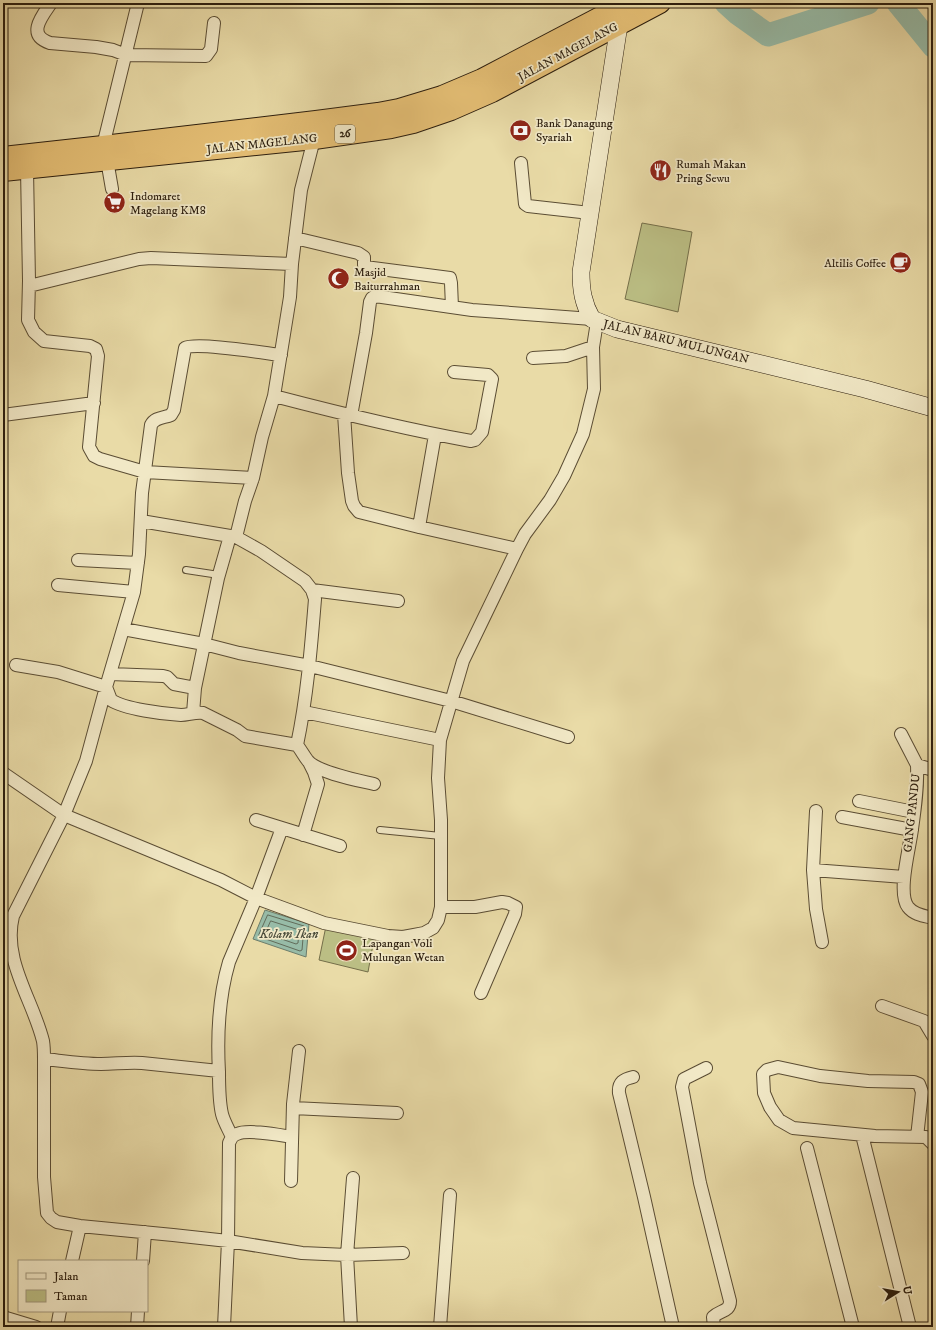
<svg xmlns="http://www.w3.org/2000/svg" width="936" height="1330" font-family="'IM FELL DW Pica',serif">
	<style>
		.green { fill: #bbbe84; stroke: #746e49 }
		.water { fill: #97bba7; stroke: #6c7c6a }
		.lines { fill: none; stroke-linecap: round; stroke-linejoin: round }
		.shore { stroke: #626c5a; stroke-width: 1 }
		.river { stroke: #97bba7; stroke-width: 23 }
		.service-casing { stroke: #5b4d34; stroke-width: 8 }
		.minor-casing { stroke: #5b4d34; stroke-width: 14 }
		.secondary-casing { stroke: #2c1e0e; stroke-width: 18 }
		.trunk-casing { stroke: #2c1e0e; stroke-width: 22 }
		.service { stroke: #f1e8c6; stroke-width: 6 }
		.minor { stroke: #f1e8c6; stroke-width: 12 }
		.secondary { stroke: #f1e8c6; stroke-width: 17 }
		.trunk { stroke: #e4be74; stroke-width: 20 }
		.labels { text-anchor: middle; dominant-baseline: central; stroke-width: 3.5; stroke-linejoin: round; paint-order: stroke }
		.shield { fill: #f1e8c6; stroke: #675b45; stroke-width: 1 }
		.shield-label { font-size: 11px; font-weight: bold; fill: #2c1e0e }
		.street-label { font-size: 12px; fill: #2c1e0e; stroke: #f1e8c6 }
		.poi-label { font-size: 12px; fill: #2c1e0e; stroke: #f1e8c6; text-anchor: start }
		.water-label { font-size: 13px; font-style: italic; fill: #4c4d3c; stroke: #f1e8c6 }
	</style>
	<rect width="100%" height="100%" fill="#e9dba7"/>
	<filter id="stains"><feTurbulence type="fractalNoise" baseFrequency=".005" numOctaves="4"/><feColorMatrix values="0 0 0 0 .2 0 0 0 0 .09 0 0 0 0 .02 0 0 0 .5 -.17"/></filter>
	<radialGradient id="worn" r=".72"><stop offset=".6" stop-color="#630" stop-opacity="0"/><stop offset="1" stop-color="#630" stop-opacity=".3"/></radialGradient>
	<path class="green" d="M642 223 692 232 678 312 625 299Z
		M326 926 374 939 368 972 319 960Z"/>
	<path class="water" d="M265 910 309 924 306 957 253 939Z"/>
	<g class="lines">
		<path class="shore" d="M268 915 304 926 302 950 300 951 260 937 259 935Z
			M271 921 299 930 298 943 296 944 267 934 266 932Z"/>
		<path class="river" d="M726 3 737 13 768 35 868 3
			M898 3 933 46"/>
		<defs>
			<path id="service" d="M186 570 219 575
				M380 830 441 836"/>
			<path id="minor" d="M51 3C42 16 26 35 50 43L96 47 113 50 126 55 206 56 211 49 214 23
				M103 146 138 3
				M107 160 112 189
				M521 163 525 204 528 206 590 213
				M27 169 29 281 28 320 34 332 44 341 90 346 96 349 98 356 89 447 94 456 100 459 145 472 253 478
				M295 238 358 253 364 257V265L365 267 450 278 451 283 452 307
				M29 286 139 259 151 258 292 264
				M281 355C264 353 196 342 185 348L174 410 171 415C164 418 155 417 151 425L142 493 139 554 134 592 106 687 86 761 64 815 13 916C2 960 33 1000 43 1041 44 1047 44 1053 44 1059V1177L47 1213 51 1218 57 1222 80 1226 173 1235 228 1241 302 1253 347 1255 403 1253
				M533 358 566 356 593 347
				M274 396C339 413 404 429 471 441L475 440 482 432 492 379 488 375 454 372
				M344 414 348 473 352 501 354 506 359 512 419 527 517 549
				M3 415 94 403
				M351 416 366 333 370 302 372 298 375 296 472 310 592 319
				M141 521 236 537
				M419 527 435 435
				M78 560 138 563
				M58 585 134 592
				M312 590 398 601
				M123 629 204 644 239 653 310 666 451 701 568 737
				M16 665 58 672 106 687 111 700C124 709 164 714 181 715 188 715 195 712 203 713L237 730 245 736 297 745C301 750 304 756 308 761 319 773 357 780 374 784
				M110 674 163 676 167 677 174 684 195 688
				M304 712 440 740
				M193 713 195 688 218 578 230 536
				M901 734 917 765
				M297 745C307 697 311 649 315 599L312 590 305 581 261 551 236 537 245 501 253 478 262 437 274 396 290 297 292 264 301 190 314 139
				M933 770 917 765C918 787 915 808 912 829 910 847 897 893 908 907 914 915 925 916 933 918
				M3 773 64 815 221 880 256 898 324 923 388 936 403 937 414 935 424 933 433 928 438 920 441 907V820L438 778 440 740 463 661 517 549 525 534 550 500 564 476 583 434 594 389 593 347 597 322
				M859 801 914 812
				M816 811 813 870 816 909 822 942
				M842 817 912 830
				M256 820 340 846
				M303 835 318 784 314 772 309 762
				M813 870 904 877
				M441 907H475L502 902 508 903 516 907 515 914 481 993
				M882 1006 924 1021 933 1036
				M44 1059C63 1061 82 1064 101 1064 115 1064 128 1062 142 1063L219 1071
				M706 1068 684 1079 682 1087 700 1183 730 1301C730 1312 720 1310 713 1317L714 1327
				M633 1077C624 1079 618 1082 619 1093L644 1197 673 1327
				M293 1108 397 1113
				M862 1135 910 1327
				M232 1137C229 1130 224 1122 222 1114 219 1101 219 1086 219 1072 217 1036 219 996 229 962L256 898 282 828
				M917 1137 922 1092 919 1084 914 1082 868 1081 820 1076 778 1067 767 1070 763 1074 764 1093 770 1107 779 1120 793 1128 875 1136 926 1137 933 1144
				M807 1148 853 1327
				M291 1181 293 1104 299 1051
				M72 1261 80 1226
				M143 1261 145 1232
				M3 1317 36 1327
				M57 1327 60 1311
				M137 1327 138 1311
				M224 1327 228 1241 229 1143C231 1139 232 1135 237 1134 248 1129 279 1135 292 1137
				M351 1327 347 1255 353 1178
				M440 1327 450 1195"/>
			<path id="secondary" d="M619 25 581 272C581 290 583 303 592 319L617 329 865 389 933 408"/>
			<path id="trunk" d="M3 157 103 146 316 121 378 113 399 109 442 96 482 79 627 3
				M3 171 314 139 391 128 413 123 451 110 492 92 660 3"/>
		</defs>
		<use href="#service" class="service-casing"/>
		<use href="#minor" class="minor-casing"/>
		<use href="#secondary" class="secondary-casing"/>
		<use href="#trunk" class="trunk-casing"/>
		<use href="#service" class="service"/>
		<use href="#minor" class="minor"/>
		<use href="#secondary" class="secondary"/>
		<use href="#trunk" class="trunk"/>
	</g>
	<defs>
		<symbol id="bank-disc" viewBox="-11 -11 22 22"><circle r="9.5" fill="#8f2418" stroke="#f1e8c6"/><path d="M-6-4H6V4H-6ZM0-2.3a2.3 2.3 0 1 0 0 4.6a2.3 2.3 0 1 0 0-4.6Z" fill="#fff"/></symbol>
		<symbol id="restaurant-disc" viewBox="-11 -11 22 22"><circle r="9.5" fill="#8f2418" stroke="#f1e8c6"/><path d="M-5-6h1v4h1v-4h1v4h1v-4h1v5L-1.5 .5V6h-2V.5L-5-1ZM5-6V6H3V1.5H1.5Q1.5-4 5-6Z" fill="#fff"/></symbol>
		<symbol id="supermarket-disc" viewBox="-11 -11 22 22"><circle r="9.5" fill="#8f2418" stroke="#f1e8c6"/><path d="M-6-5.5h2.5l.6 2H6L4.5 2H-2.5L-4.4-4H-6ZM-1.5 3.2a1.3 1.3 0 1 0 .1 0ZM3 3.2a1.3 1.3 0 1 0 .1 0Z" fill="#fff"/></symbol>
		<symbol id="cafe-disc" viewBox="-11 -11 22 22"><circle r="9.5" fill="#8f2418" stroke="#f1e8c6"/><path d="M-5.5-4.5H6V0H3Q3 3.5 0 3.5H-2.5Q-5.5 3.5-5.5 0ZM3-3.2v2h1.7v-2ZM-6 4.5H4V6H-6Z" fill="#fff"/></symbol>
		<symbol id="mosque-disc" viewBox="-11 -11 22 22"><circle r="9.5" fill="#8f2418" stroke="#f1e8c6"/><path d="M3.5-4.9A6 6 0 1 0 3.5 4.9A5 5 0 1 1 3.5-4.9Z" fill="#fff"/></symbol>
		<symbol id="stadium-disc" viewBox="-11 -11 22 22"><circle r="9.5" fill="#8f2418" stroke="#f1e8c6"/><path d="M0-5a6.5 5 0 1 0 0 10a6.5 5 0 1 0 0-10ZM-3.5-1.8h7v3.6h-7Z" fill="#fff"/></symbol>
	</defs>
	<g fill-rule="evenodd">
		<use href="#bank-disc" x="508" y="118" width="25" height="25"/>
		<use href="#restaurant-disc" x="648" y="158" width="25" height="25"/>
		<use href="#supermarket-disc" x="102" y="190" width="25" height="25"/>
		<use href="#cafe-disc" x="888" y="250" width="25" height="25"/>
		<use href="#mosque-disc" x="326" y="266" width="25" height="25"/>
		<use href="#stadium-disc" x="334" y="938" width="25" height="25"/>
	</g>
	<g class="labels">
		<rect class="shield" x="335" y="125" width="20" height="18" rx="3"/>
		<g class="shield-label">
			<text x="345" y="134">26</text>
		</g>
		<g class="street-label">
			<text transform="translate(568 52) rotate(-28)">JALAN MAGELANG</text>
			<text transform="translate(262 144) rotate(-6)">JALAN MAGELANG</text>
			<text transform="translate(676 342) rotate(14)">JALAN BARU MULUNGAN</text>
			<text transform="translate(912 813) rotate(-84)">GANG PANDU</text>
		</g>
		<g class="poi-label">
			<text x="536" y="123">Bank Danagung<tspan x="536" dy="14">Syariah</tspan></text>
			<text x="676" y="164">Rumah Makan<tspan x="676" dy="14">Pring Sewu</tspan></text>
			<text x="130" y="196">Indomaret<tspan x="130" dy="14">Magelang KM8</tspan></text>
			<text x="886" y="263" text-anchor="end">Altilis Coffee</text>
			<text x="354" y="272">Masjid<tspan x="354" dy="14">Baiturrahman</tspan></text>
			<text x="362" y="943">Lapangan Voli<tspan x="362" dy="14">Mulungan Wetan</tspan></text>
		</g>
		<g class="water-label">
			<text x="289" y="934">Kolam Ikan</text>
		</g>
	</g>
	<rect width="936" height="1330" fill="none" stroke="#e9dba7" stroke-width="16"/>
	<rect x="4" y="4" width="928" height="1322" fill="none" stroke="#2c1e0e" stroke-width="2"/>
	<rect x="8" y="8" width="920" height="1314" fill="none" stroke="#2c1e0e"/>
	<rect x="18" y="1260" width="130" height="52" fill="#f1e8c6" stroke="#a2977c"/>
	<rect x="26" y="1273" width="20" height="6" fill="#f1e8c6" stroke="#a2977c"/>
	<text x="54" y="1280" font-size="12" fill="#2c1e0e">Jalan</text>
	<rect x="26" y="1290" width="20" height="12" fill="#bbbe84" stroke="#a2977c"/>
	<text x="54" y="1300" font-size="12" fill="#2c1e0e">Taman</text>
	<g transform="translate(898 1292) rotate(79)" stroke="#f1e8c6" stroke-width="3" paint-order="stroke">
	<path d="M0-3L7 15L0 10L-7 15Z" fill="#2c1e0e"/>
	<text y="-6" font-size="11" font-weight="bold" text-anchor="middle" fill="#2c1e0e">U</text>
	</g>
	<rect width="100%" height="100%" filter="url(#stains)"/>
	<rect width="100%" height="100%" fill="url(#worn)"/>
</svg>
